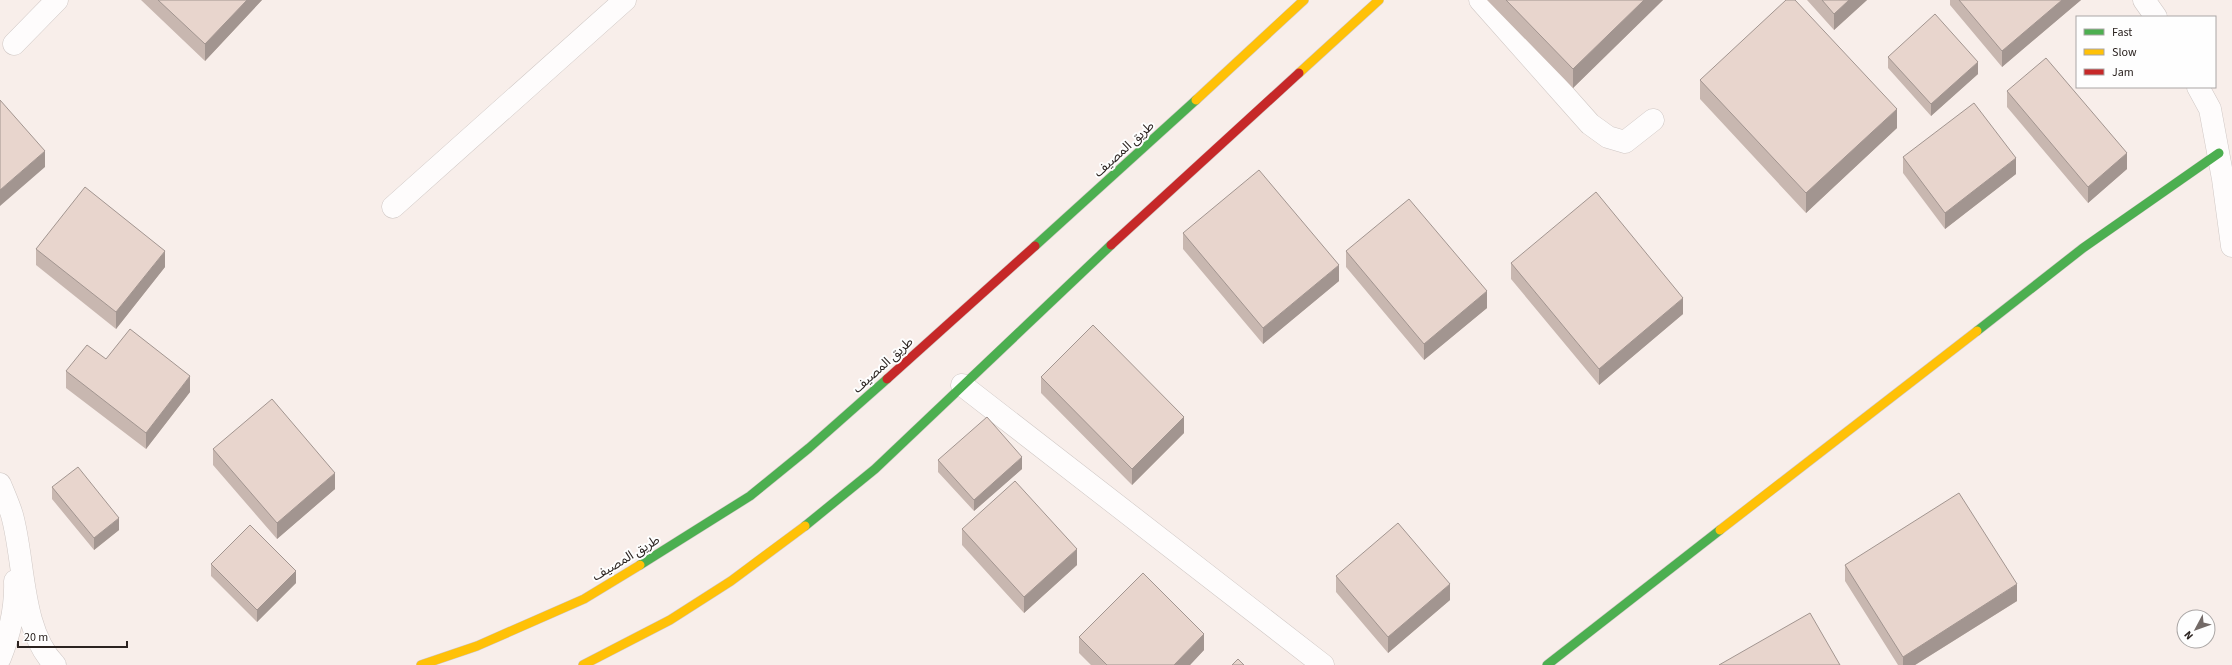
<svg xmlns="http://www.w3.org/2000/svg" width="2232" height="665" font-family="'Source Sans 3','Noto Sans Arabic',sans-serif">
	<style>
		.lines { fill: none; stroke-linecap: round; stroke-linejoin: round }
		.street-casing { stroke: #cfc7c4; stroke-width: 23 }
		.fast-casing { stroke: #cfc7c4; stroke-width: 10 }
		.slow-casing { stroke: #cfc7c4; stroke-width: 10 }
		.jam-casing { stroke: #cfc7c4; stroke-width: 10 }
		.street { stroke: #fefcfc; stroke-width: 22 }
		.fast { stroke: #4caf50; stroke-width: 9 }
		.slow { stroke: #ffc107; stroke-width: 9 }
		.jam { stroke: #c62828; stroke-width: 9 }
		.wall { fill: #c8b7b0 }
		.shaded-wall { fill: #a29590 }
		.building { fill: #e8d5cd; stroke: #a29590 }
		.labels { text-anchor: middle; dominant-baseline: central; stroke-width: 4; stroke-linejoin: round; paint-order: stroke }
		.street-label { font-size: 13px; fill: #2b2320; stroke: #fefefe }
	</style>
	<rect width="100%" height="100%" fill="#f8eeea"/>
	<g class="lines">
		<defs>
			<path id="street" d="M1480 0 1590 124 1608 137 1625 142 1653 120
				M2144 0 2156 17
				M14 44 57 0
				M2198 87 2210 109 2223 179 2232 246
				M393 207 625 0
				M962 385 1323 665
				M0 484C4 494 9 505 12 515 25 561 20 629 55 665
				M0 658C10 633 16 608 15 581"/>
			<path id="fast" d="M1035 246 1196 100
				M1977 331 2083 248 2219 153
				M805 526 875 469 1111 245
				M640 565 750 496 809 448 887 379
				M1547 665 1720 530"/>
			<path id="slow" d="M1299 73 1379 0
				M1196 100 1304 0
				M1720 530 1977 331
				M421 665 477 646 584 599 640 565
				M583 665 670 620 731 581 805 526"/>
			<path id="jam" d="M1111 245 1299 73
				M887 379 1035 246"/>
		</defs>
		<use href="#street" class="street-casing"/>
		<use href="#fast" class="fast-casing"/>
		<use href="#slow" class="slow-casing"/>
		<use href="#jam" class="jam-casing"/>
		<use href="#street" class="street"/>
		<use href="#fast" class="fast"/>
		<use href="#slow" class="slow"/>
		<use href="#jam" class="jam"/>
	</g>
	<path class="wall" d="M141 0H262L205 61Z
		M1487 0H1663L1573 88Z
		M1807 0H1867L1834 30Z
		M1950 0H2081L2002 67 1950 5Z
		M1888 57 1978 74 1931 116 1888 68Z
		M1700 80 1897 128 1806 213 1700 99Z
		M2007 91 2127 169 2088 203 2007 107Z
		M1903 157 2016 174 1945 229 1903 173Z
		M1183 233 1339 281 1263 344 1183 249Z
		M36 249 165 267 116 329 36 265Z
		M1346 251 1487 308 1424 360 1346 267Z
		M1511 263 1683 314 1599 385 1511 279Z
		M106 359 190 392 146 449 66 388V371Z
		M1041 377 1184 433 1132 485 1041 393Z
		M213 449 335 489 277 539 213 465Z
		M938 460 1022 469 974 511 938 472Z
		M52 487 119 530 94 550 52 499Z
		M962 529 1077 565 1024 613 962 545Z
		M211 564 296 583 257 622 211 576Z
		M1845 565 2017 601 1915 665H1898L1845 581Z
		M1336 576 1450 600 1388 653 1336 592Z
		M1079 637 1204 650 1190 665H1091L1079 653Z"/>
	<path class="shaded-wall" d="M247 0H262L205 61V44Z
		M1644 0H1663L1573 88V69Z
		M1849 0H1867L1834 30V14Z
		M2062 0H2081L2002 67V51Z
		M1978 62V74L1931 116V104Z
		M1897 109V128L1806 213V193Z
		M45 151V167L0 206V190Z
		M2127 153V169L2088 203V187Z
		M2016 158V174L1945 229V213Z
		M165 251V267L116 329V312Z
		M1339 265V281L1263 344V328Z
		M1487 291V308L1424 360V344Z
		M1683 298V314L1599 385V369Z
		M190 376V392L146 449V433Z
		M1184 417V433L1132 485V469Z
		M1022 457V469L974 511V500Z
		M335 473V489L277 539V523Z
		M119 518V530L94 550V538Z
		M1077 549V565L1024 613V597Z
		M296 571V583L257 622V610Z
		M1450 584V600L1388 653V637Z
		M2017 584V601L1915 665H1903V657Z
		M1204 634V650L1190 665H1174Z"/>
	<path class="building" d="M158 0H247L205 44Z
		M1506 0H1644L1573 69Z
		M1786 0H1795L1897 109 1806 193 1700 80Z
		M1822 0H1849L1834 14Z
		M1959 0H2062L2002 51Z
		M1935 14 1978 62 1931 104 1888 57Z
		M2046 58 2127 153 2088 187 2007 91Z
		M0 100 45 151 0 190Z
		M1974 103 2016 158 1945 213 1903 157Z
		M1259 170 1339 265 1263 328 1183 233Z
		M85 187 165 251 116 312 36 249Z
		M1596 192 1683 298 1599 369 1511 263Z
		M1409 199 1487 291 1424 344 1346 251Z
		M1093 325 1184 417 1132 469 1041 377Z
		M130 329 190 376 146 433 66 371 87 345 106 359Z
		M272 399 335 473 277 523 213 449Z
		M987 417 1022 457 974 500 938 460Z
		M78 467 119 518 94 538 52 487Z
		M1015 481 1077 549 1024 597 962 529Z
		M1959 493 2017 584 1903 657 1845 565Z
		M1398 523 1450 584 1388 637 1336 576Z
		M250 525 296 571 257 610 211 564Z
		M1143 573 1204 634 1174 665H1107L1079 637Z
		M1810 613 1840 665H1719Z
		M1238 659 1244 665H1232Z"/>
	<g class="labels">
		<g class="street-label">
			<text transform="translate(1124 149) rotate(-42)">طريق المصيف</text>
			<text transform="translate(883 365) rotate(-42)">طريق المصيف</text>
			<text transform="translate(626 558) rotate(-31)">طريق المصيف</text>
		</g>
	</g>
	<rect x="2076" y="16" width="140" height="72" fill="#fefefe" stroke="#aaa6a5"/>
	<rect x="2084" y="29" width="20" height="6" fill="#4caf50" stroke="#aaa6a5"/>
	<text x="2112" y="36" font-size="12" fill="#2b2320">Fast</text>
	<rect x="2084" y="49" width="20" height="6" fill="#ffc107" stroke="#aaa6a5"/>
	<text x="2112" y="56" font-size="12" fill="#2b2320">Slow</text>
	<rect x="2084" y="69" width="20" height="6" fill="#c62828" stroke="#aaa6a5"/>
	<text x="2112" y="76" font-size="12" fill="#2b2320">Jam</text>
	<g transform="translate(2196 629) rotate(229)"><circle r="19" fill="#fefefe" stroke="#aaa6a5"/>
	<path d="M0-3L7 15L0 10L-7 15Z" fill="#736a67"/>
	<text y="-6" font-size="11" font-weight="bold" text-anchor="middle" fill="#2b2320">N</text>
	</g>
	<path d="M18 641v6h109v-6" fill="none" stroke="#2b2320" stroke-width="2"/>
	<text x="24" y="641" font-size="12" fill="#2b2320" stroke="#fefefe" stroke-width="3" paint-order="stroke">20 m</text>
</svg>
